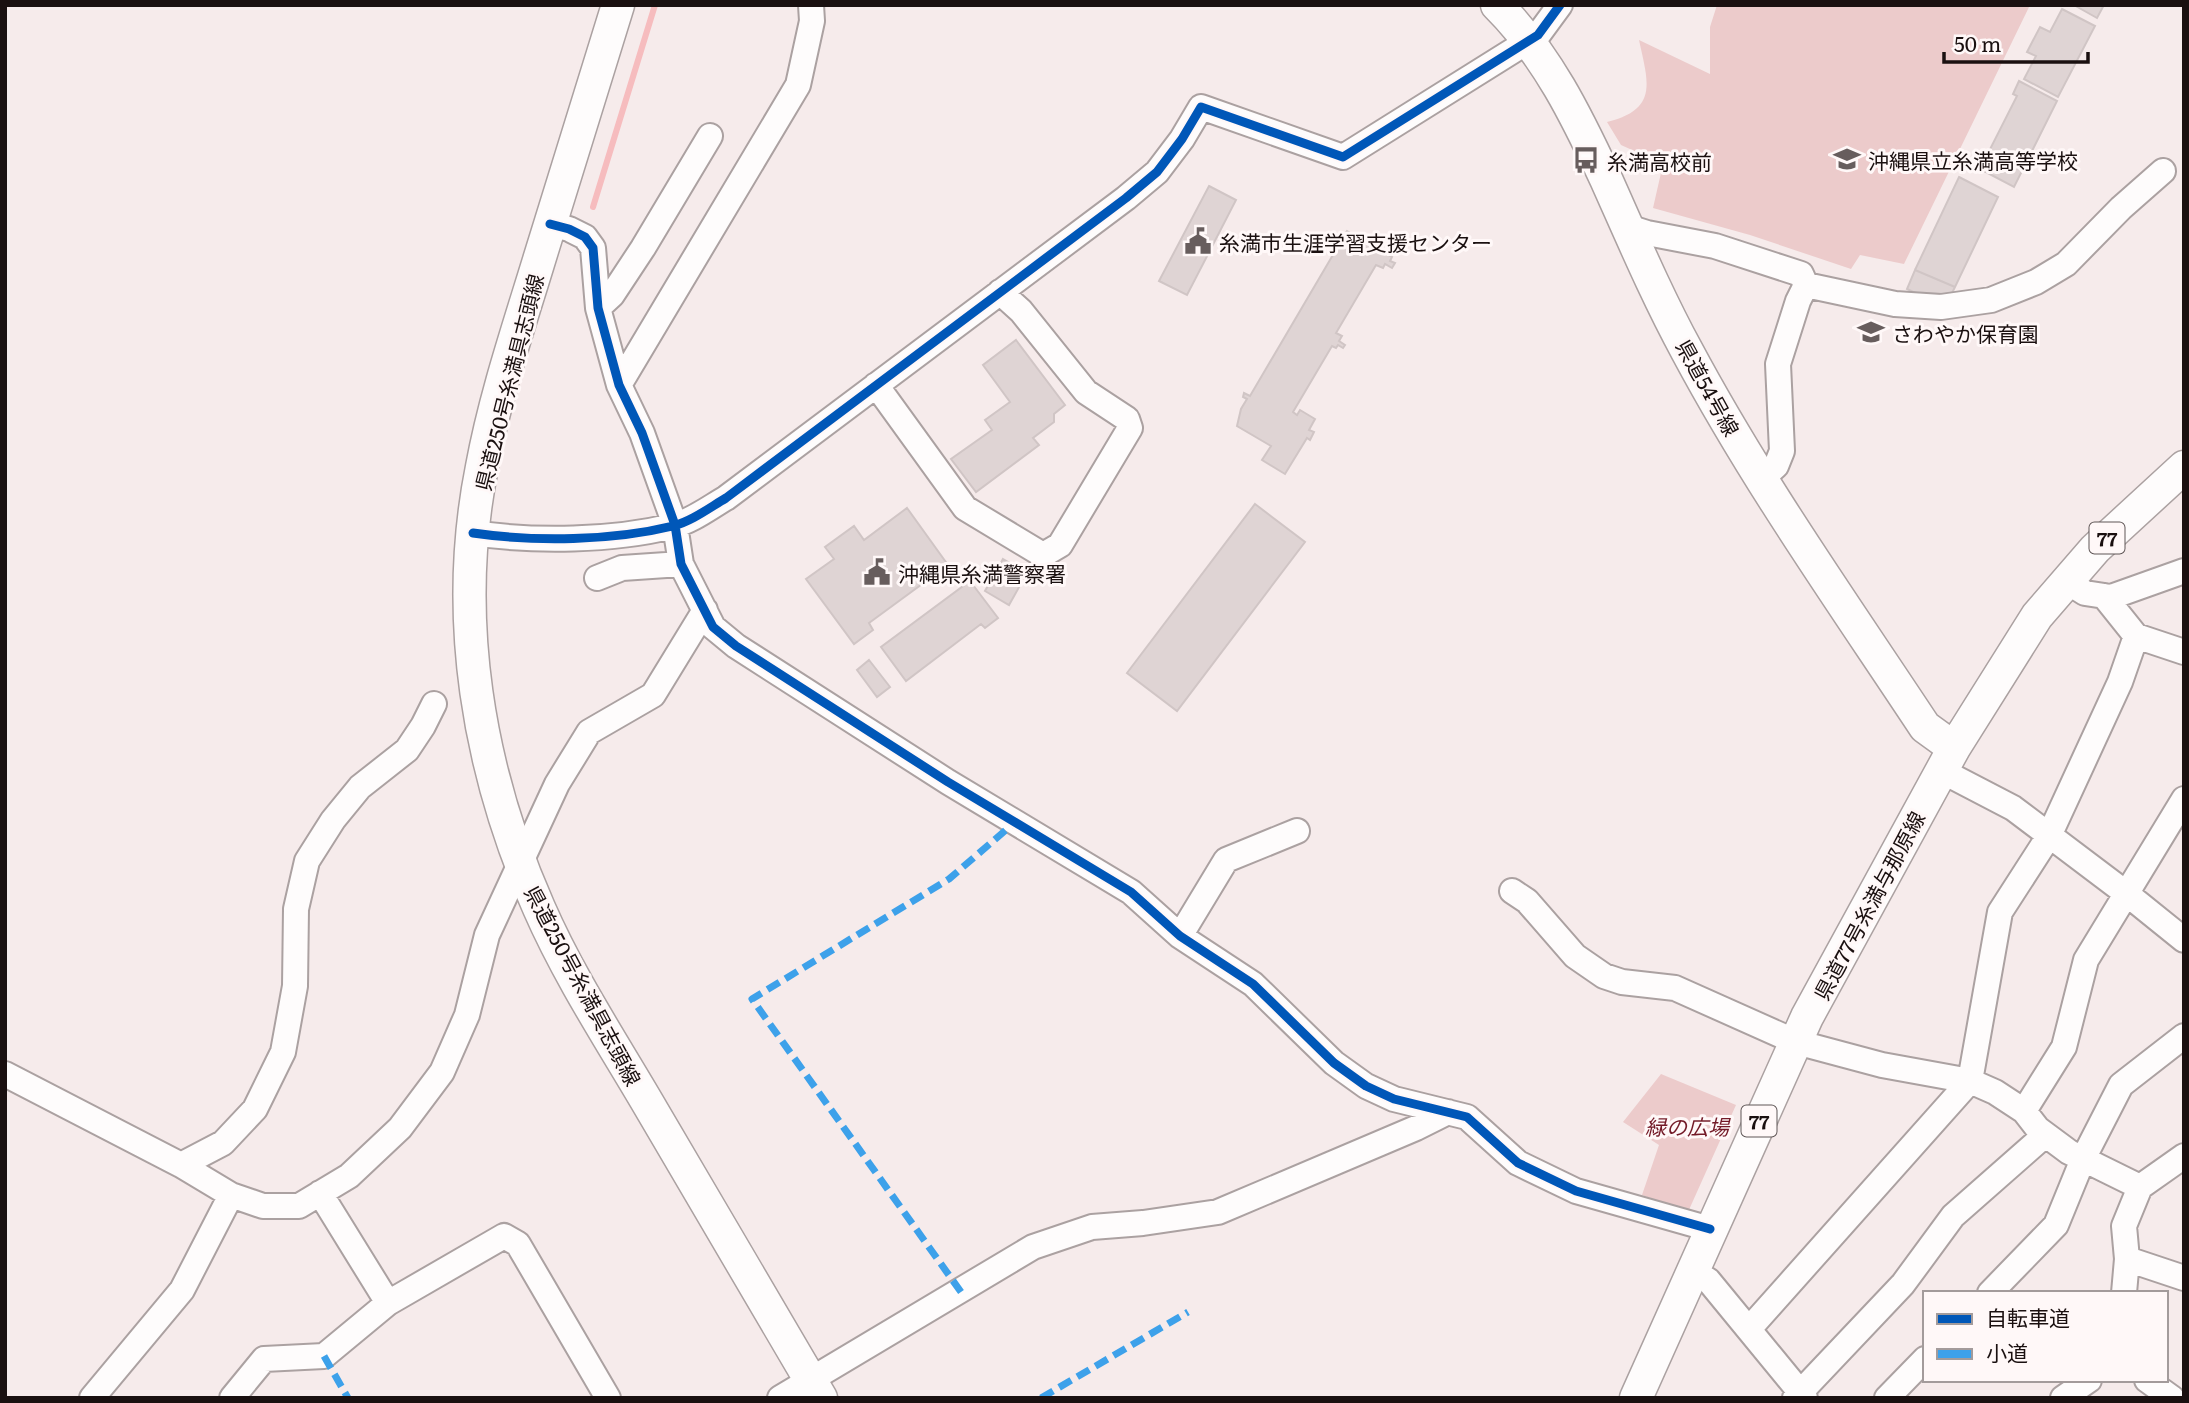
<svg xmlns="http://www.w3.org/2000/svg" width="2189" height="1403" font-family="Literata,'Noto Sans JP',serif">
	<style>
		.green { fill: #eccbcb }
		.lines { fill: none; stroke-linecap: round; stroke-linejoin: round }
		.stream { stroke: #f6bcbe; stroke-width: 6 }
		.building { fill: #dfd4d4; stroke: #d0c5c5; stroke-width: 2 }
		.minor-casing { stroke: #aba1a1; stroke-width: 28 }
		.major-casing { stroke: #aba1a1; stroke-width: 35 }
		.minor { stroke: #fefcfc; stroke-width: 24 }
		.major { stroke: #fefcfc; stroke-width: 32 }
		.quiet { stroke: #3da1ea; stroke-width: 7; stroke-dasharray: 14 7; stroke-linecap: butt }
		.cycleway-casing { stroke: #fff8f8; stroke-width: 13 }
		.cycleway { stroke: #0057b8; stroke-width: 9 }
		.labels { text-anchor: middle; dominant-baseline: central; stroke-width: 6; stroke-linejoin: round; paint-order: stroke }
		.shield { fill: #fff8f8; stroke: #5f5656; stroke-width: 2 }
		.shield-label { font-size: 19px; font-weight: bold; fill: #1a1010 }
		.poi-label { font-size: 21px; fill: #1a1010; stroke: #fff8f8; text-anchor: start }
		.street-label { font-size: 21px; fill: #1a1010; stroke: #fff8f8 }
		.park-label { font-size: 21px; font-style: italic; fill: #731a27; stroke: #fff8f8 }
	</style>
	<rect width="100%" height="100%" fill="#f6ebeb"/>
	<path class="green" d="M1717 5H2030L1904 264 1860 255 1851 269 1750 235 1653 208 1663 164 1621 145 1607 122C1659 109 1648 82 1639 40L1710 74V27Z
		M1661 1074 1736 1105 1688 1212 1642 1195 1659 1145 1623 1122Z"/>
	<g class="lines">
		<path class="stream" d="M593 207 655 5"/>
	</g>
	<path class="building" d="M2074 5H2104L2097 18Z
		M2062 9 2095 26 2058 97 2024 79 2036 56 2027 52 2040 27 2050 32Z
		M2019 81 2057 101 2014 187 1980 169 2017 96 2013 94Z
		M1959 177 1998 197 1955 287 1915 270Z
		M1209 186 1236 200 1187 295 1159 281Z
		M1347 231 1392 257 1390 261 1395 263 1392 268 1385 264 1383 268 1376 265 1336 333 1342 336 1339 341 1345 345 1343 348 1338 345 1336 348 1332 346 1293 412 1297 415 1300 410 1315 419 1309 430 1314 432 1310 440 1307 438 1285 474 1262 460 1271 446 1237 426 1241 409 1247 399 1243 397 1244 393 1250 396Z
		M1915 270 1955 287 1949 299H1928L1907 289Z
		M1016 340 1065 405 1054 414V422L1033 438 1039 445 976 492 951 459 992 430 985 420 1010 402 983 365Z
		M1255 504 1305 542 1177 711 1127 673Z
		M907 508 948 565 869 623 873 630 854 644 806 579 834 559 825 547 854 526 864 540Z
		M1003 559 1027 573 1009 605 985 591Z
		M970 581 998 618 985 628 981 624 906 681 881 647Z
		M869 660 890 687 877 697 857 670Z"/>
	<g class="lines">
		<defs>
			<path id="minor" d="M550 224 569 229 585 237 593 248 598 308 619 385 642 433 675 525 681 564 713 627 736 646 948 782 1131 892 1180 936 1253 984 1334 1063 1366 1086 1394 1099 1467 1117 1518 1163 1576 1191 1710 1229
				M1628 227 1647 233 1715 246 1801 274 1806 285 1798 301 1778 364 1782 451 1776 466 1761 479
				M1806 285 1895 304 1941 307 1991 300 2036 282 2066 264 2121 208 2163 171
				M598 308 612 295 643 248 710 136
				M619 385 798 85 812 21 811 5
				M876 385 965 508 1043 555 1060 545 1130 428 1127 419 1086 392 1021 311 1000 292
				M473 533C535 542 612 541 673 526 692 521 709 508 726 498L1126 198 1157 172 1182 139 1201 107 1343 157 1538 35 1560 5
				M597 578 622 568 681 564
				M2066 581 2085 593 2111 597 2184 571
				M2136 636 2184 652
				M1942 771 2013 808 2127 894 2184 940
				M1512 891 1527 901 1575 956 1604 976 1622 982 1675 988 1796 1042 1882 1065 1970 1081 1995 1092 2024 1111 2038 1129 2069 1152 2140 1187 2124 1226 2127 1259 2124 1293
				M1180 936 1226 860 1297 831
				M5 1074 181 1165 231 1195 263 1206H299L349 1176 400 1128 442 1072 467 1015 487 935 557 784 589 732 653 695 705 610
				M2024 1111 2064 1047 2086 960 2184 799
				M181 1165 223 1143 255 1109 283 1052 295 986 296 909 307 861 333 820 360 787 407 750 423 726 434 704
				M2140 1187 2184 1156
				M320 1193 388 1303
				M2127 1259 2184 1278
				M1691 1271 1708 1280 1805 1398
				M1990 1293 2056 1225 2083 1159 2121 1085 2184 1036
				M1749 1329 1970 1081 2000 912 2049 836 2120 682 2136 636 2104 596
				M2147 1380 2172 1398
				M92 1398 182 1290 231 1195
				M232 1398 264 1359 324 1356 388 1303 504 1236 518 1244 608 1398
				M780 1398 1033 1247 1092 1227 1143 1223 1218 1212 1416 1128 1448 1112
				M1795 1398 1903 1284 1953 1216 2045 1135
				M1887 1398 1925 1359
				M2063 1398 2089 1380"/>
			<path id="major" d="M618 5C592 89 566 173 540 257 519 326 495 396 482 467 452 617 478 770 539 908 570 979 614 1045 653 1112 709 1207 765 1302 821 1398
				M1497 5C1547 55 1577 117 1606 179 1632 237 1657 296 1687 351 1757 482 1843 603 1925 727L1954 748
				M1636 1398 1807 1017 1954 748 2037 616 2095 549 2184 467"/>
		</defs>
		<use href="#minor" class="minor-casing"/>
		<use href="#major" class="major-casing"/>
		<use href="#minor" class="minor"/>
		<use href="#major" class="major"/>
		<path class="quiet" d="M961 1292 752 999 949 879 1014 823
			M324 1356 348 1398
			M1041 1398 1188 1312"/>
		<defs>
			<path id="cycleway" d="M550 224 569 229 585 237 593 248 598 308 619 385 642 433 675 525 681 564 713 627 736 646 948 782 1131 892 1180 936 1253 984 1334 1063 1366 1086 1394 1099 1467 1117 1518 1163 1576 1191 1710 1229
				M473 533C535 542 612 541 673 526 692 521 709 508 726 498L1126 198 1157 172 1182 139 1201 107 1343 157 1538 35 1560 5"/>
		</defs>
		<use href="#cycleway" class="cycleway-casing"/>
		<use href="#cycleway" class="cycleway"/>
	</g>
	<defs>
		<symbol id="school-bare" viewBox="-9 -9 18 18"><path d="M0-5L7-2L0 1L-7-2ZM-4 1L0 2.5L4 1V4Q0 6-4 4Z" fill="#675d5d" stroke="#fff8f8" stroke-width="2.5" paint-order="stroke"/></symbol>
		<symbol id="bus-bare" viewBox="-9 -9 18 18"><path d="M-5-6H5V4H4V6H2V4H-2V6H-4V4H-5ZM-3.5-4V0h7V-4ZM-3.5 1.2v1.5H-2V1.2ZM2 1.2v1.5H3.5V1.2Z" fill="#675d5d" stroke="#fff8f8" stroke-width="2.5" paint-order="stroke"/></symbol>
		<symbol id="civic-bare" viewBox="-9 -9 18 18"><path d="M-.6-6.5H3V-4.5H.6V-3L4-1V1h2V6H-6V1h2V-1L-.6-3ZM-1.2 2.5V6h2.4V2.5Z" fill="#675d5d" stroke="#fff8f8" stroke-width="2.5" paint-order="stroke"/></symbol>
	</defs>
	<g fill-rule="evenodd">
		<use href="#school-bare" x="1828" y="140" width="38" height="38"/>
		<use href="#bus-bare" x="1567" y="141" width="38" height="38"/>
		<use href="#civic-bare" x="1179" y="222" width="38" height="38"/>
		<use href="#school-bare" x="1852" y="313" width="38" height="38"/>
		<use href="#civic-bare" x="858" y="553" width="38" height="38"/>
	</g>
	<g class="labels">
		<g class="shield">
			<rect x="2089.5" y="522.5" width="35" height="31" rx="5"/>
			<rect x="1741.5" y="1105.5" width="35" height="31" rx="5"/>
		</g>
		<g class="shield-label">
			<text x="2107" y="538">77</text>
			<text x="1759" y="1121">77</text>
		</g>
		<g class="poi-label">
			<text x="1868" y="159">沖縄県立糸満高等学校</text>
			<text x="1607" y="160">糸満高校前</text>
			<text x="1219" y="241">糸満市生涯学習支援センター</text>
			<text x="1892" y="332">さわやか保育園</text>
			<text x="898" y="572">沖縄県糸満警察署</text>
		</g>
		<g class="street-label">
			<text transform="translate(508 382) rotate(-76)">県道250号糸満具志頭線</text>
			<text transform="translate(1709 387) rotate(61)">県道54号線</text>
			<text transform="translate(1868 905) rotate(-62)">県道77号糸満与那原線</text>
			<text transform="translate(584 985) rotate(62)">県道250号糸満具志頭線</text>
		</g>
		<g class="park-label">
			<text x="1687" y="1125">緑の広場</text>
		</g>
	</g>
	<rect width="2189" height="1403" fill="none" stroke="#1a1010" stroke-width="14"/>
	<rect x="1923" y="1291" width="245" height="91" fill="#fff8f8" stroke="#a39b9b" stroke-width="2"/>
	<rect x="1937" y="1314" width="35" height="10" fill="#0057b8" stroke="#a39b9b" stroke-width="2"/>
	<text x="1986" y="1326" font-size="21" fill="#1a1010">自転車道</text>
	<rect x="1937" y="1349" width="35" height="10" fill="#3da1ea" stroke="#a39b9b" stroke-width="2"/>
	<text x="1986" y="1361" font-size="21" fill="#1a1010">小道</text>
	<path d="M1944 52v10h144v-10" fill="none" stroke="#1a1010" stroke-width="3.5"/>
	<text x="1954" y="52" font-size="21" fill="#1a1010" stroke="#fff8f8" stroke-width="5" paint-order="stroke">50 m</text>
</svg>
